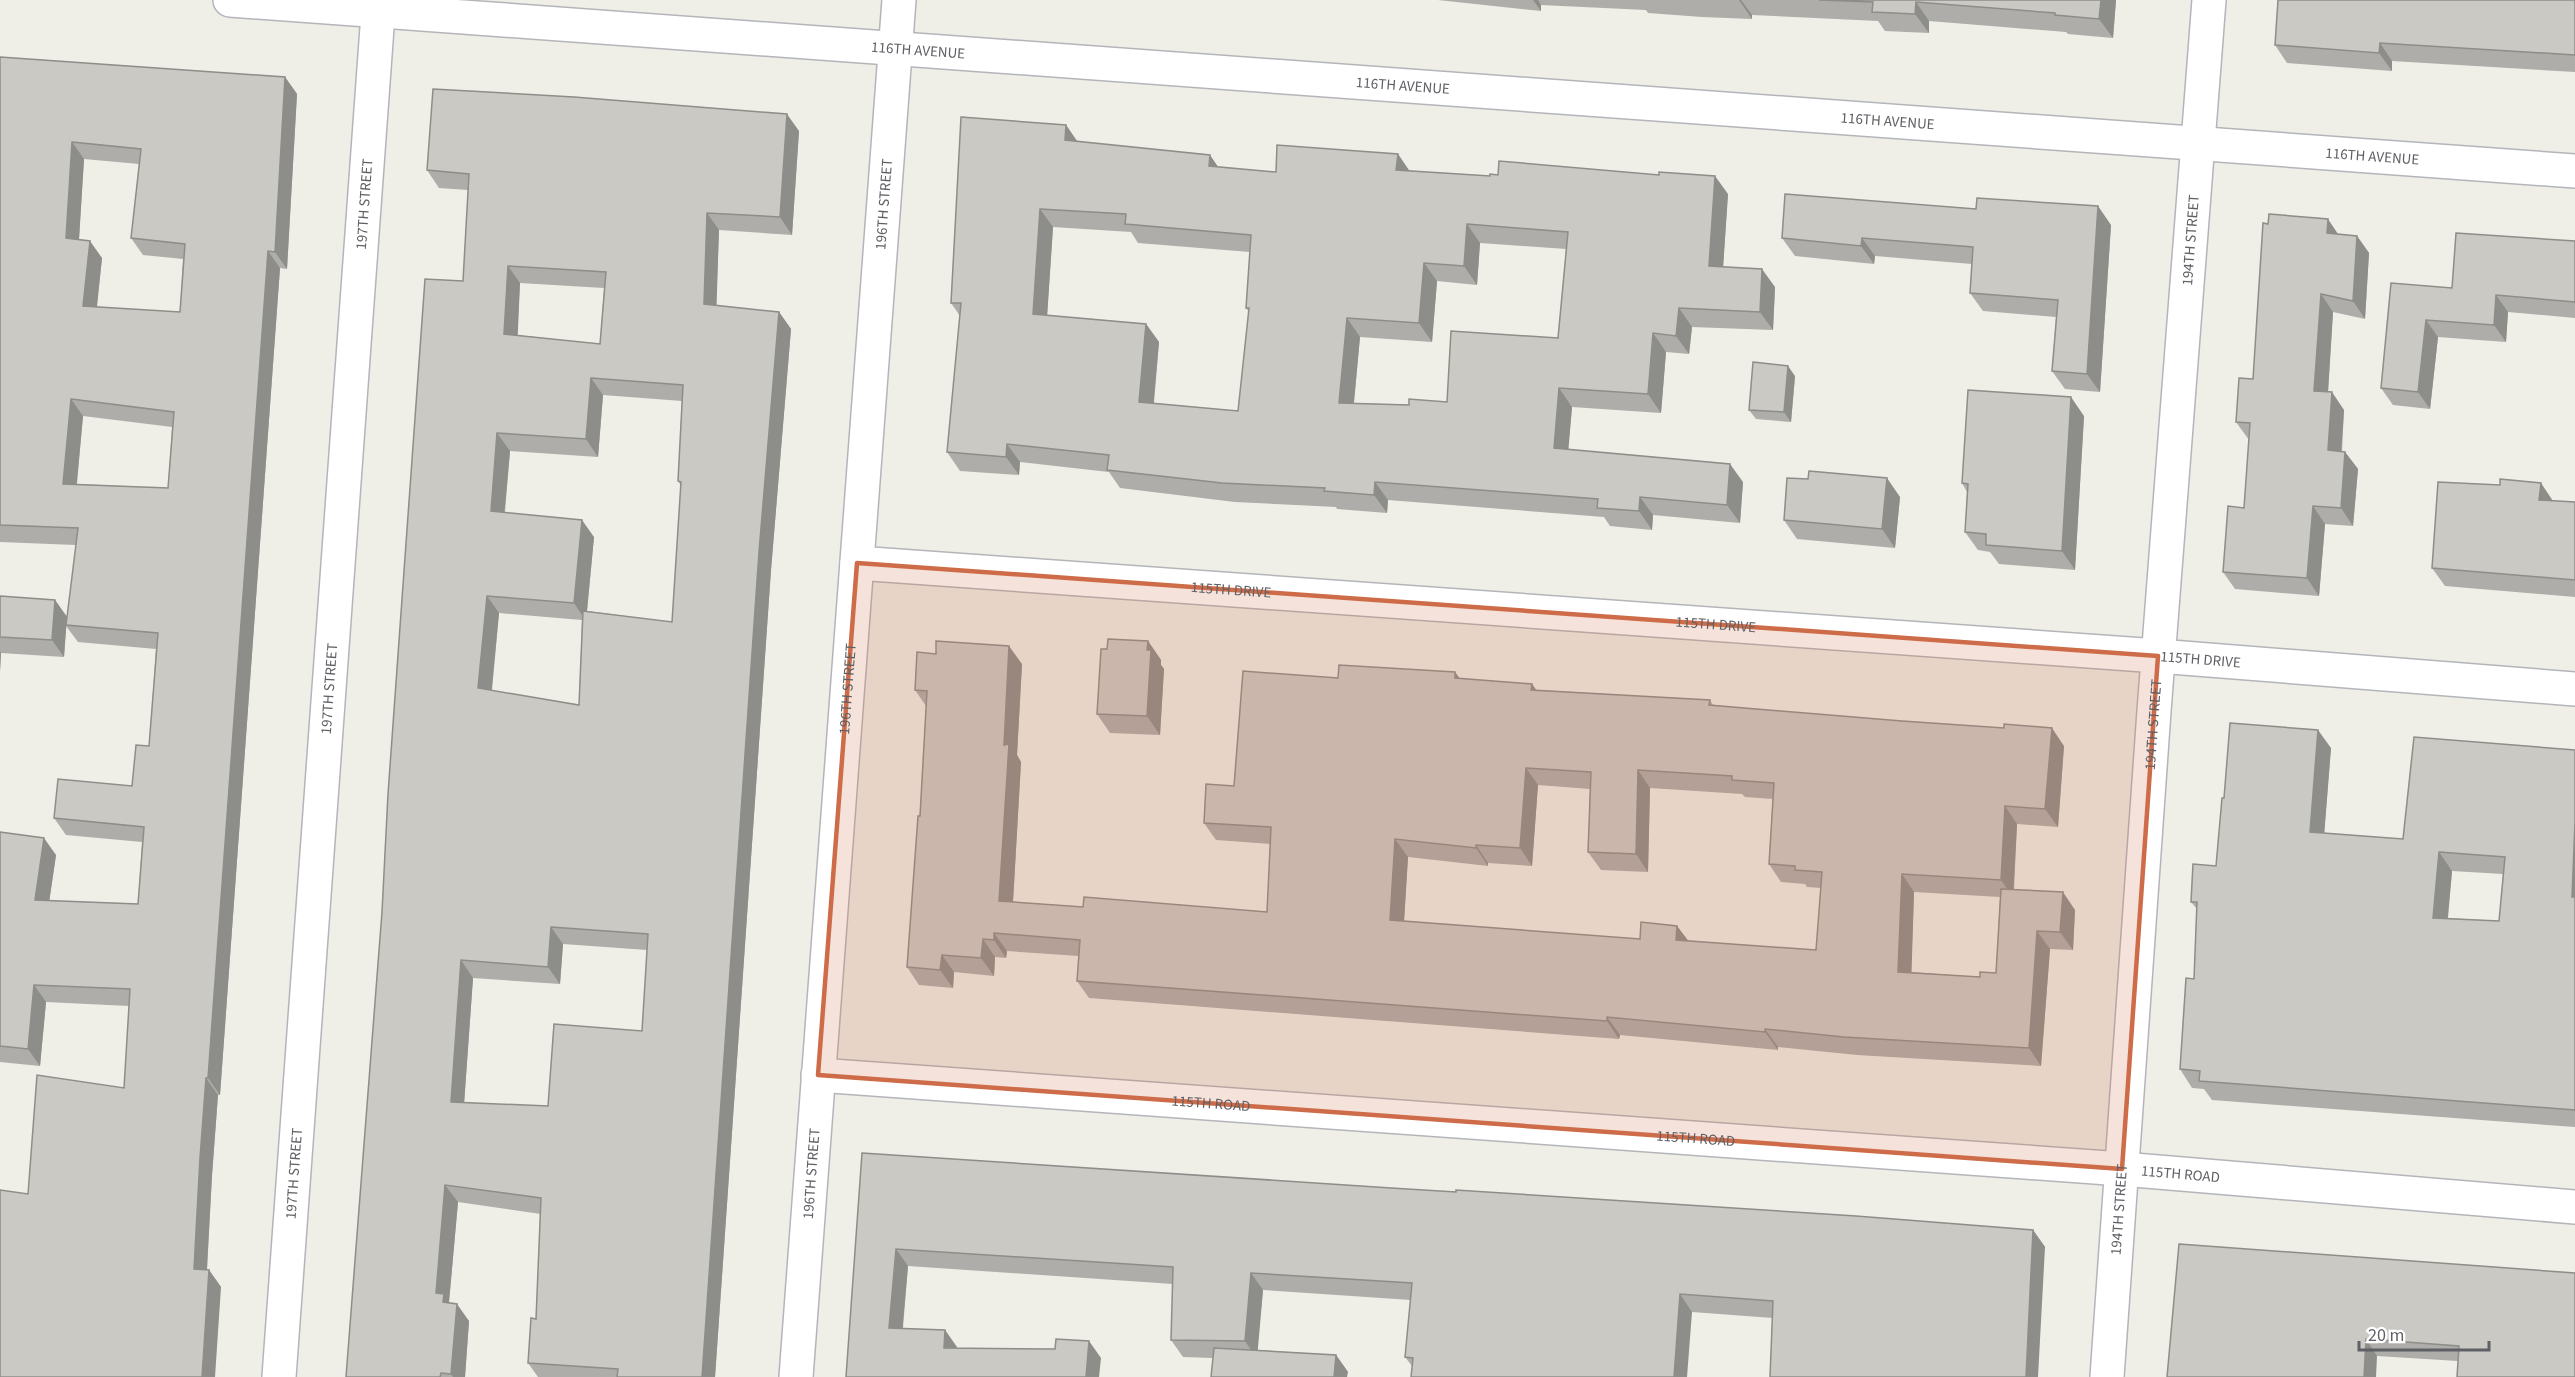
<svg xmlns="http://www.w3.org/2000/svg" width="2575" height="1377" font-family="'Source Sans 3',sans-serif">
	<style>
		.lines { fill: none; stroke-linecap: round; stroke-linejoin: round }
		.minor-casing { stroke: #b4b5ba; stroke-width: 36 }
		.minor { stroke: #fff; stroke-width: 33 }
		.wall { fill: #aeada9; fill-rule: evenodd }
		.shaded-wall { fill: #8d8d89 }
		.building { fill: #cac9c4; stroke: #8d8d89; stroke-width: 1.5; fill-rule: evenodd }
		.marked { fill: #ce6c49; fill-opacity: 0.2; stroke: #ce6c49; stroke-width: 4.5; stroke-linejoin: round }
		.labels { text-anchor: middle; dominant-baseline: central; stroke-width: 4.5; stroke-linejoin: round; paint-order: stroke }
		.street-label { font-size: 15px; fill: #5f6065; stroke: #fff }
	</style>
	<rect width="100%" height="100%" fill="#efeee7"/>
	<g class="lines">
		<defs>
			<g id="minor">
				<path id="s1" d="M230 0 2575 171"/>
				<path id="s2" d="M857 563 2158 656 2575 689"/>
				<path id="s3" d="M818 1075 2122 1169 2575 1207"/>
				<path id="s4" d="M279 1377 379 0"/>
				<path id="s5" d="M796 1377 899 0"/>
				<path id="s6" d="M2107 1377 2154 711 2209 0"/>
			</g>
		</defs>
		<use href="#minor" class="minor-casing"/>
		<use href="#minor" class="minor"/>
	</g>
	<path class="wall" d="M1438 0H2116L2113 38 2068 34 2066 32 1929 21V33L1885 31 1878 21 1752 15V19L1702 17 1648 13 1646 10 1541 5V11Z
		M2575 0V72L2392 61V71L2287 63 2275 45Z
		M0 57 285 77 297 94 287 269 280 268 220 1095H218L212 1175 207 1270H209L221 1287 28 1194 124 1088 129 1006 46 1002 40 1066 0 1062V832L56 855 49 901 138 904 142 842 66 835 54 818 132 786 149 746 156 649 78 642 66 626 64 657 1 653 0 671V596L55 600 67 617 76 545 0 542ZM84 159 139 164 131 238 143 255 183 259 180 312 97 307 102 258 79 239ZM83 416 172 427 168 488 77 484Z
		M1066 125 1077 141 1218 167 1276 172 1409 171 1728 194 1723 266 1775 287 1773 330 1692 327 1689 354 1666 352 1661 413 1572 407 1568 449 1743 482 1740 523 1653 515 1652 530 1610 526 1604 517 1388 500 1387 513 1337 509 1336 507 1235 502 1120 488 1109 472 1020 462 1019 475 960 471 947 452 960 316 951 303ZM1053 227 1131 232 1138 243 1250 252 1246 308 1249 312 1238 411 1154 403 1159 342 1146 324 1047 316ZM1480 243 1566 249 1558 338 1447 402 1409 405 1354 403 1360 337 1432 342 1437 281 1477 285Z
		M799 131 792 235 719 230 716 306 779 312 791 329 771 570 715 1377H538L528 1363 536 1319 541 1214 458 1202 449 1302 469 1321 465 1377H346L463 281 468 190 439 188 427 170ZM520 283 604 288 600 344 517 335ZM603 395 682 401 678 481 681 486 672 622 587 611 594 537 505 512 510 451 598 457ZM499 613 582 620 579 705 492 691ZM563 944 647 950 642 1031 548 1106 464 1103 473 978 560 984Z
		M2111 225 2100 392 2065 389 2052 371 2056 317 1983 311 1970 293 1972 264 1875 256 1874 264 1795 256 1782 238Z
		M2338 234 2357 236 2369 253 2365 319 2333 312 2328 392 2344 410 2342 452H2345L2358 469 2353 526 2325 524 2319 596 2235 589 2223 572 2244 508 2249 440 2236 422Z
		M2575 241V318L2508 312 2506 342 2438 337 2430 409 2393 405 2381 388 2391 283 2452 288Z
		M1795 376 1791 422 1756 419 1749 410Z
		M2084 416 2075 570 1999 564 1990 552 1978 550 1965 532 1967 492 1962 483Z
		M1900 497 1895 548 1797 539 1784 520Z
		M2553 501 2575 502V597L2445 586 2432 568Z
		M1148 641 1161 660V665L1164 669 1160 735 1110 733 1097 714 1107 649Z
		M1022 664 1017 755 1021 762 1013 902 1083 907 1267 912 1271 844 1216 840 1204 823 1234 786 1338 678 1455 672 1460 679 1532 684 1536 690 1710 700 1713 705 2064 746 2058 827 2017 824 2014 890 2075 910 2073 950 2050 949 2041 1066 1857 1055 1778 1047V1050L1620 1035 1619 1039 1089 998 1077 981 1079 956 1007 951 1006 958 995 957 994 976 954 972 953 988 919 985 907 967 920 816 926 706 915 690ZM1538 785 1590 789 1588 852 1601 870 1648 872 1650 788 1742 794 1745 797 1773 799 1769 864 1781 882 1805 884 1807 887 1821 888 1816 950 1688 941 1677 926 1640 939 1404 921 1408 857 1488 866V863L1532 866ZM1914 892 2000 897 1996 973 1980 977 1911 972Z
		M2331 748 2324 833 2403 839 2575 750V1127L2212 1100 2204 1089 2192 1088 2180 1069 2194 979 2197 909 2191 902 2216 866 2224 798ZM2452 871 2503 874 2499 921 2448 918Z
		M862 1153 1391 1188 2033 1230 2045 1247 1773 1318 1692 1312 1412 1366 1405 1357 1411 1300 1263 1290 1257 1350 1336 1355 1348 1372 1213 1358 1183 1357 1171 1340 1173 1284 908 1266 903 1328 945 1330 957 1348 1101 1358 846 1377Z
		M2575 1273 2458 1361 2377 1356 2167 1377Z"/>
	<path class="shaded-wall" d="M1533 0H1538L1541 5V11Z
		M1739 0H1741L1752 15V19Z
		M2101 0H2116L2113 38 2099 19Z
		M1916 2 1929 21V33L1915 14Z
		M2380 43 2392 61V71L2379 53Z
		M285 77 297 94 287 269 275 252Z
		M787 114 799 131 792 235 780 217Z
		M1066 125 1079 144 1065 140Z
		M72 142 84 159 78 255 66 238Z
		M1398 154 1411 173 1396 170Z
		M1210 155 1223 174 1209 166Z
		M1715 176 1728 194 1722 284 1709 266Z
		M2098 206 2111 225 2100 392 2087 374Z
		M1040 209 1053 227 1046 333 1033 314Z
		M707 213 719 230 716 322 704 304Z
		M2328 219 2340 237 2327 233Z
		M1467 224 1480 243 1477 285 1464 266Z
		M2357 236 2369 253 2365 319 2353 301Z
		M1862 238 1875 256 1874 264 1861 246Z
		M90 241 102 258 95 323 83 306Z
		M268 251 280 268 220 1095 208 1078Z
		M1424 263 1437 281 1432 342 1419 323Z
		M508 266 520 283 517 351 504 334Z
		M1762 269 1775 287 1773 330 1760 312Z
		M2321 294 2333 312 2327 408 2314 391Z
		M2496 295 2508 312 2506 342 2494 325Z
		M1679 308 1692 327 1689 354 1676 336Z
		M779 312 791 329 771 570 715 1377H702L759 552Z
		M1347 318 1360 337 1352 422 1339 403Z
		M2426 320 2438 337 2430 409 2418 392Z
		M1146 324 1159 342 1152 420 1139 402Z
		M1653 333 1666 352 1661 413 1648 394Z
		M1788 366 1795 376 1791 422 1784 412Z
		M591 378 603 395 598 457 586 439Z
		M1559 388 1572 407 1567 466 1554 448Z
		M2332 392 2344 410 2340 468 2328 450Z
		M2071 397 2084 416 2075 570 2062 551Z
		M71 399 83 416 75 501 63 484Z
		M497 433 510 451 503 528 491 511Z
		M1007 444 1020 462 1019 475 1006 457Z
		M2345 452 2358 469 2353 526 2341 508Z
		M1730 464 1743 482 1740 523 1727 505Z
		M1887 478 1900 497 1895 548 1882 529Z
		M1375 482 1388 500 1387 513 1374 495Z
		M2541 483 2553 501 2539 500Z
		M1640 497 1653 515 1652 530 1639 511Z
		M2313 506 2325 524 2319 596 2307 578Z
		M582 520 594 537 586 621 574 603Z
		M487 596 499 613 490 706 478 688Z
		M55 600 67 617 64 657 52 640Z
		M1148 641 1161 660V665L1164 669 1160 735 1147 716Z
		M1009 646 1022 664 1017 755 1021 762 1012 919 999 901 1004 745Z
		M0 651 1 653 0 671Z
		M1455 672 1468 690 1455 678Z
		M1532 684 1544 701 1531 690Z
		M2052 728 2064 746 2058 827 2045 809Z
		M2318 730 2331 748 2323 850 2310 832Z
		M1526 768 1538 785 1532 866 1520 848Z
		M1638 770 1650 788 1648 872 1636 854Z
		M2005 806 2017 824 2013 898 2001 880Z
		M2575 822V901L2572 897Z
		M44 838 56 855 47 917 35 900Z
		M1395 839 1408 857 1403 938 1390 920Z
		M1476 845 1488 863V866L1476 848Z
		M2439 852 2452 871 2446 936 2433 918Z
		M1902 874 1914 892 1911 989 1898 972Z
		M2063 892 2075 910 2073 950 2060 932Z
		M1677 926 1690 943 1676 940Z
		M551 927 563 944 560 984 548 967Z
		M2037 931 2050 949 2041 1066 2029 1048Z
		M994 933 1007 951 1006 958 994 940Z
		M983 939 995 957 994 976 981 958Z
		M942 955 954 972 953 988 940 970Z
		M461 960 473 978 463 1119 451 1102Z
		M34 985 46 1002 40 1066 28 1049Z
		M1607 1017 1620 1035 1619 1039 1607 1021Z
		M1765 1029 1778 1047V1050L1765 1032Z
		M206 1078 218 1095 212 1175 206 1286 194 1269 200 1158Z
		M445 1185 458 1202 449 1302 456 1311 455 1320 436 1293Z
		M2033 1230 2045 1247 2038 1377H2026Z
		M896 1249 908 1266 901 1345 889 1328Z
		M209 1270 221 1287 215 1377H202Z
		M1251 1273 1263 1290 1257 1359 1245 1341Z
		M1680 1294 1692 1312 1687 1377H1674Z
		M457 1304 469 1321 465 1377H453L451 1374Z
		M945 1330 957 1347 956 1365 944 1348Z
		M2366 1339 2377 1356 2376 1377H2364Z
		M1089 1341 1101 1358 1099 1377H1086Z
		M1336 1355 1348 1372 1347 1377H1334Z"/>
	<path class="building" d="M1819 0H2101L2099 19 2055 15V13L1916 2 1915 14 1872 12 1873 2Z
		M2278 0H2575V55L2380 43 2379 53 2275 45Z
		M0 57 285 77 275 252 268 251 208 1078H206L200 1158 194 1269 209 1270 202 1377H0V1190L28 1194 37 1075 124 1088 130 989 34 985 28 1049 0 1046V832L44 838 35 900 138 904 144 827 54 818 58 779 132 786 136 745 149 746 158 633 66 625 78 528 0 525ZM72 142 141 149 131 238 185 244 180 312 83 306 90 241 66 238ZM71 399 174 412 168 488 63 484Z
		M433 89 574 97 787 114 780 217 707 213 704 304 779 312 759 552 702 1377H617L618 1369 528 1363 531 1318 536 1319 541 1198 445 1185 436 1293 444 1294 443 1302 457 1304 451 1374 441 1373 440 1377H346L382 912 388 794 425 279 463 281 469 174 427 170ZM508 266 606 272 600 344 504 334ZM591 378 683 385 678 481 681 482 672 622 583 611 579 705 478 688 487 596 574 603 582 520 491 511 497 433 586 439ZM551 927 648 934 642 1031 554 1024 548 1106 451 1102 461 960 548 967Z
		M961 117 1066 125 1065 140 1210 155 1209 166 1276 172 1277 145 1398 154 1396 170 1490 176V174L1498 175 1499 161 1659 175V172L1715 176 1709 266 1762 269 1760 312 1679 308 1676 336 1653 333 1648 394 1559 388 1554 448 1730 464 1727 505 1640 497 1639 511 1597 508 1598 499 1375 482 1374 495 1324 491 1325 488 1222 483 1107 470 1109 455 1007 444 1006 457 947 452 961 303H951ZM1040 209 1126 214 1125 224 1251 235 1246 308H1249L1238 411 1139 402 1146 324 1033 314ZM1467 224 1568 232 1558 338 1451 331 1447 402 1409 399V405L1339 403 1347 318 1419 323 1424 263 1464 266Z
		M1785 194 1976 209 1977 198 2098 206 2087 374 2052 371 2058 300 1970 293 1973 247 1862 238 1861 246 1782 238Z
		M2269 214 2328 219 2327 233 2357 236 2353 301 2321 294 2314 391 2332 392 2328 450 2345 452 2341 508 2313 506 2307 578 2223 572 2228 506 2244 508 2250 423 2236 422 2239 378 2253 379 2263 223 2268 224Z
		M2456 233 2575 241V302L2496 295 2494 325 2426 320 2418 392 2381 388 2391 283 2452 288Z
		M1753 362 1788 366 1784 412 1749 410Z
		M1968 390 2071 397 2062 551 1986 545V534L1965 532 1968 484 1962 483Z
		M1809 471 1887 478 1882 529 1784 520 1787 478 1808 479Z
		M2500 479 2541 483 2539 500 2575 502V580L2432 568 2438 482 2500 485Z
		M0 596 55 600 52 640 0 637Z
		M1108 639 1148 641 1147 650H1151L1147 716 1097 714 1101 649H1107Z
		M936 641 1009 646 1004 745 1009 744 999 901 1083 907 1084 897 1267 912 1271 827 1204 823 1206 784 1234 786 1243 671 1338 678 1339 665 1455 672V678L1532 684 1531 690 1710 700 1709 705 1902 721 2004 728V724L2052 728 2045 809 2005 806 2001 880 1902 874 1898 972 1980 977V972L1996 973 2001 889 2063 892 2060 932 2037 931 2029 1048 1844 1037 1765 1029V1032L1607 1017V1021L1077 981 1080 940 994 933V940L983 939 981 958 942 955 940 970 907 967 918 816H920L927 691 915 690 917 652 936 654ZM1526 768 1591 772 1588 852 1636 854 1638 770 1732 776V780L1774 783 1769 864 1795 866V870L1822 872 1816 950 1676 940 1677 926 1641 922 1640 939 1390 920 1395 839 1476 848V845L1520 848Z
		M2230 723 2318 730 2310 832 2403 839 2414 737 2575 750V822L2572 897H2575V1110L2199 1081 2200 1071 2180 1069 2186 978 2194 979 2197 902H2191L2193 864 2216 866 2222 798H2224ZM2439 852 2505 857 2499 921 2433 918Z
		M862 1153 1391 1188 1456 1192V1190L1856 1216 2033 1230 2026 1377H1770L1773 1301 1680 1294 1674 1377H1411L1413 1358 1405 1357 1412 1283 1251 1273 1245 1341 1171 1340 1173 1267 896 1249 889 1328 945 1330 944 1348 1055 1349 1056 1339 1089 1341 1086 1377H846Z
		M2179 1244 2575 1273V1377H2457L2459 1346 2366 1339 2364 1377H2167Z
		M1214 1348 1336 1355 1334 1377H1211Z"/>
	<path class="marked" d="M857 563 2158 656 2122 1169 818 1075Z"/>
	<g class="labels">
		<g class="street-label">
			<text stroke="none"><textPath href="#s1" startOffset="690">116TH AVENUE</textPath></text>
			<text stroke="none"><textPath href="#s1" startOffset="1176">116TH AVENUE</textPath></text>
			<text stroke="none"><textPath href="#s1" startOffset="1662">116TH AVENUE</textPath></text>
			<text stroke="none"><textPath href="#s1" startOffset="2148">116TH AVENUE</textPath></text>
			<text stroke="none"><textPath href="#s4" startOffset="1176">197TH STREET</textPath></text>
			<text stroke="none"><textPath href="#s5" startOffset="1176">196TH STREET</textPath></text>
			<text stroke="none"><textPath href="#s6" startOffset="1140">194TH STREET</textPath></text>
			<text stroke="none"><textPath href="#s2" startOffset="375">115TH DRIVE</textPath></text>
			<text stroke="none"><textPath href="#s2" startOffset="861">115TH DRIVE</textPath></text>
			<text stroke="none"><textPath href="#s2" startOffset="1347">115TH DRIVE</textPath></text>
			<text stroke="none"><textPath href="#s5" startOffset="690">196TH STREET</textPath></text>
			<text stroke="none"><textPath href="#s4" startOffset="690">197TH STREET</textPath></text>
			<text stroke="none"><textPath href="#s6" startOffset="654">194TH STREET</textPath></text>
			<text stroke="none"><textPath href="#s3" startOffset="394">115TH ROAD</textPath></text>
			<text stroke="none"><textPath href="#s3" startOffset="880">115TH ROAD</textPath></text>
			<text stroke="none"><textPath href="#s4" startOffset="204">197TH STREET</textPath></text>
			<text stroke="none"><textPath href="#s5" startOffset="204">196TH STREET</textPath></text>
			<text stroke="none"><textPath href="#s3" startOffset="1366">115TH ROAD</textPath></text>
			<text stroke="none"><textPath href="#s6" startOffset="168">194TH STREET</textPath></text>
		</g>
	</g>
	<path d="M2359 1341v9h130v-9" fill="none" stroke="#5f6065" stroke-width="3"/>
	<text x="2368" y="1341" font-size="18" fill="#5f6065" stroke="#ffffff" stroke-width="4.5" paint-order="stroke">20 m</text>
</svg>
